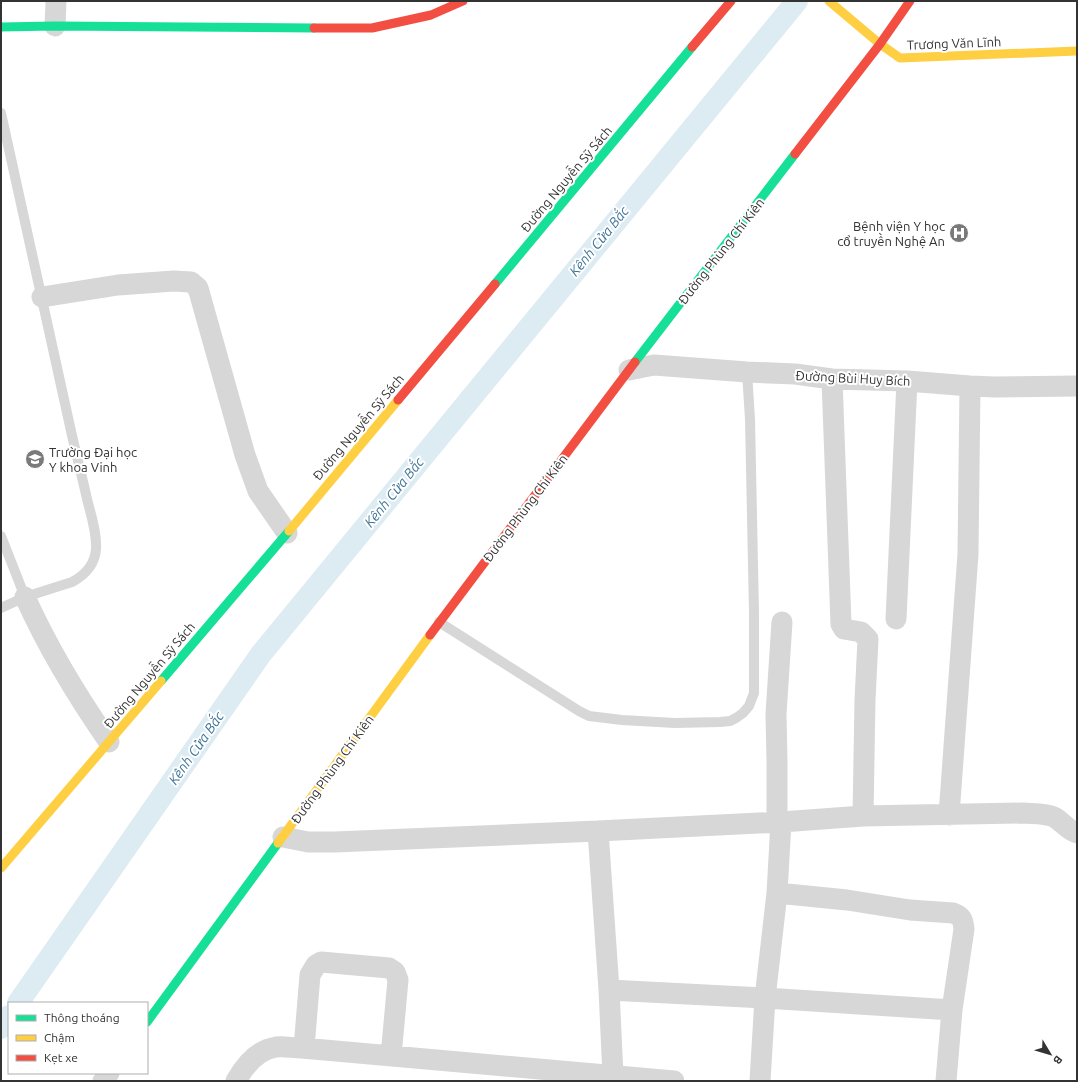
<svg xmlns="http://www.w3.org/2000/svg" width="1078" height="1082" font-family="Ubuntu,sans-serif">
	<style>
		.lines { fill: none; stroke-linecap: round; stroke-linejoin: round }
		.canal { stroke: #ddebf3; stroke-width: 22 }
		.lane { stroke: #d7d7d7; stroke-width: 10 }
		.street { stroke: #d7d7d7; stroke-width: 21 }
		.fast { stroke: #16e098; stroke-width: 9 }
		.slow { stroke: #ffcf43; stroke-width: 9 }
		.jam { stroke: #f24e42; stroke-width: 9 }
		.labels { text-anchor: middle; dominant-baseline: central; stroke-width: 4; stroke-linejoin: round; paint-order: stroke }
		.street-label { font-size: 13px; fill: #333; stroke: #fff }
		.poi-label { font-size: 13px; fill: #333; stroke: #fff; text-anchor: end }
		.water-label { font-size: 14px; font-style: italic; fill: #3f7597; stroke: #fff }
	</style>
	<rect width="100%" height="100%" fill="#fff"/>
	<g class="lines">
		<path class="canal" d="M18 1003 261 654 797 1
			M1 1028 9 1016"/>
		<path class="lane" d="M1 113C25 219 48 325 71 431 76 454 82 476 87 499 91 515 97 533 96 549 95 564 85 575 72 582L25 597 1 608
			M1 536 25 597
			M439 622 579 711 589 716 622 720 675 723 720 722 730 721 736 718 743 713 749 706 754 693V613L750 419 747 372"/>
		<path class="street" d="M55 26 56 1
			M42 297 118 285 174 281 191 282 198 288 245 455 258 491 287 533
			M629 370 654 365 747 372 795 374 832 379 907 381 970 386 995 387 1077 386
			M832 379 841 624 844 629 861 632 868 639 865 700 863 816
			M25 597C48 648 77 696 109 742
			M896 619 907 381
			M949 815 968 554 970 386
			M777 822V761L776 714 782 622
			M598 831 609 990 613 1076
			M283 837 308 842H335L598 831 781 822 863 816 1023 813C1032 814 1045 813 1054 817 1063 822 1067 830 1077 833
			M777 893 847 900 910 910 953 913C962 916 963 920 964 929L952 1010 946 1081
			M609 990 765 998 952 1010
			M304 1048 310 975 316 965 321 962 389 968 395 972 398 980 391 1056
			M103 1081 109 1073
			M236 1081C245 1065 257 1050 276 1047 284 1046 293 1048 302 1048L674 1081
			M760 1081 765 998 777 893 781 822"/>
		<path class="fast" d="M1 27 55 26 314 28
			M495 284 692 47
			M635 362 795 154
			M161 681 289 531
			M147 1022 278 843"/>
		<path class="slow" d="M829 1 880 44 900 58 1077 51
			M289 531 398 400
			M278 843 430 635
			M1 868 161 681"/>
		<path class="jam" d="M314 28H372L431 15 463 1
			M692 47 731 1
			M795 154 880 44 910 1
			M398 400 495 284
			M430 635 635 362"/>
	</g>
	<defs>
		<symbol id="hospital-disc" viewBox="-11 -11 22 22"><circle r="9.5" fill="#7a7a7a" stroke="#fff"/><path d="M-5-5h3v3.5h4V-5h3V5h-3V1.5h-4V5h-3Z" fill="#fff"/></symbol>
		<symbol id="university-disc" viewBox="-11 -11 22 22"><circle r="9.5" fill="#7a7a7a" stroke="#fff"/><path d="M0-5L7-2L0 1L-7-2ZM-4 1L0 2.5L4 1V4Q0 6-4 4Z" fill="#fff"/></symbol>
	</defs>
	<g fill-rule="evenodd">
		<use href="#hospital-disc" x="948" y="222" width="22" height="22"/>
		<use href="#university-disc" x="24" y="448" width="22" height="22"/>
	</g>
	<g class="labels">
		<g class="street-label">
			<text transform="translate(954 43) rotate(-2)">Trương Văn Lĩnh</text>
			<text transform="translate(566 179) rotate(-50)">Đường Nguyễn Sỹ Sách</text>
			<text transform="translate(721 251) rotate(-52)">Đường Phùng Chí Kiên</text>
			<text transform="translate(853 378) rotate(3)">Đường Bùi Huy Bích</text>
			<text transform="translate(358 427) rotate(-50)">Đường Nguyễn Sỹ Sách</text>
			<text transform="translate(525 508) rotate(-53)">Đường Phùng Chí Kiên</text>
			<text transform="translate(149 675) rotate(-50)">Đường Nguyễn Sỹ Sách</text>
			<text transform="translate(332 769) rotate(-54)">Đường Phùng Chí Kiên</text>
		</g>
		<g class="poi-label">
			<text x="945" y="226">Bệnh viện Y học<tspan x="945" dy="15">cổ truyền Nghệ An</tspan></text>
			<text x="49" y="452" text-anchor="start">Trường Đại học<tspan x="49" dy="15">Y khoa Vinh</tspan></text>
		</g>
		<g class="water-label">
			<text transform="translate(599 241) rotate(-51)">Kênh Cửa Bắc</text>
			<text transform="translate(394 492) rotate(-51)">Kênh Cửa Bắc</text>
			<text transform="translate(196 748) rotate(-55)">Kênh Cửa Bắc</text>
		</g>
	</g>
	<rect width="1078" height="1082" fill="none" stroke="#333333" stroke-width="4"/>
	<rect x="8" y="1002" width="140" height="72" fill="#ffffff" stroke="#adadad"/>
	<rect x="16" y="1015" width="20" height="6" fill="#16e098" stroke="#adadad"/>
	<text x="44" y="1022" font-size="12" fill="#333333">Thông thoáng</text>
	<rect x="16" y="1035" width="20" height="6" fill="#ffcf43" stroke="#adadad"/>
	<text x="44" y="1042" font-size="12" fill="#333333">Chậm</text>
	<rect x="16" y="1055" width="20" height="6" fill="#f24e42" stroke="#adadad"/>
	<text x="44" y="1062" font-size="12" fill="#333333">Kẹt xe</text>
	<g transform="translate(1050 1054) rotate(128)" stroke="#ffffff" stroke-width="3" paint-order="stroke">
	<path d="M0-3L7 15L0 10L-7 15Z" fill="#333333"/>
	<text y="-6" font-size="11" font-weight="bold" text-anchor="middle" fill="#333333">B</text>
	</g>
</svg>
